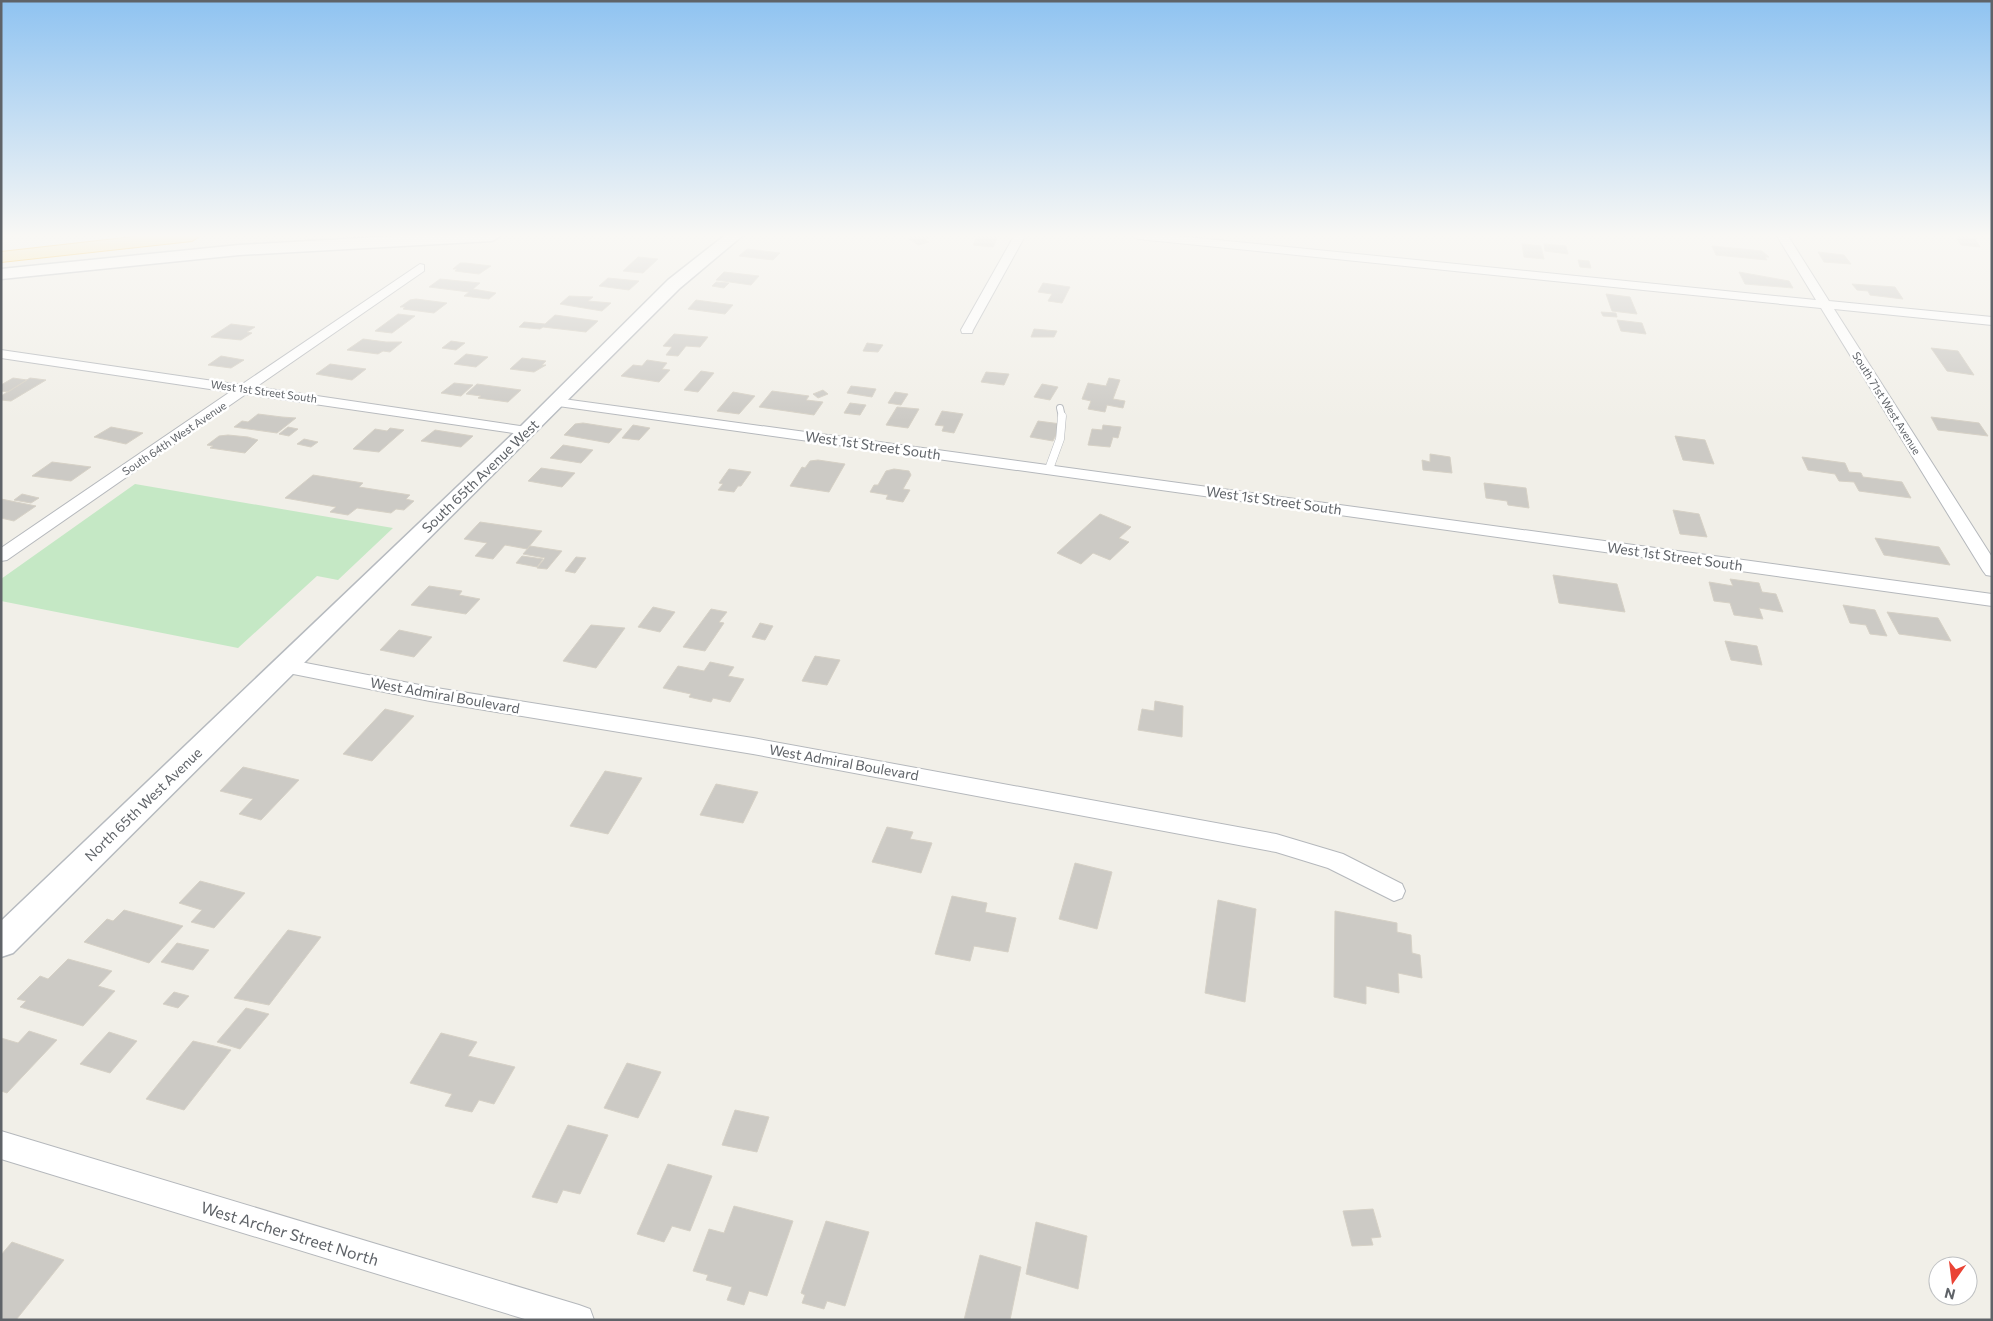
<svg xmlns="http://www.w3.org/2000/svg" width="1993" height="1321" font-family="Commissioner,sans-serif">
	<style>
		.green { fill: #c5e8c5 }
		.building { fill: #cccac5; stroke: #d6d1c6 }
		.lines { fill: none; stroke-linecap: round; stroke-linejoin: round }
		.lane-far1-casing { stroke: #b5b8bc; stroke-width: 8 }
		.lane-casing { stroke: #b5b8bc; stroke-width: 9 }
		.street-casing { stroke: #b5b8bc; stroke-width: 2 }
		.secondary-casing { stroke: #b6babf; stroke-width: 3 }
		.highway-casing { stroke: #f9ab00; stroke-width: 2 }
		.lane-far1 { stroke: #fff; stroke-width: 6 }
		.lane { stroke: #fff; stroke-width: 8 }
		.street { fill: #fff; fill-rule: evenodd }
		.secondary { fill: #fff; fill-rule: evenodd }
		.highway { fill: #fde293; fill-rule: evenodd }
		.labels { text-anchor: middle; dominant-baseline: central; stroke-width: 5; stroke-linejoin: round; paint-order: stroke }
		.far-street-label { font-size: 11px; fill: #5f6368; stroke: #fff }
		.street-label { font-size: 14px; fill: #5f6368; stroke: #fff }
		.near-street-label { font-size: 16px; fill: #5f6368; stroke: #fff }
	</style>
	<rect width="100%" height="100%" fill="#f1efe8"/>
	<path class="green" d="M135 484 393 528 338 580 317 576 238 648 1 601V579Z"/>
	<path class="building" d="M915 236H934L924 239 929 242 918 245 908 238Z
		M978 236H998L993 247 973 245Z
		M1956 236 1975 239 1980 247 1961 245Z
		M1522 244 1541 246 1544 259 1524 257Z
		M1544 244 1566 246 1568 254 1545 251Z
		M1712 246 1762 251 1769 257H1765L1767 260 1716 255Z
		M747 249 780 253 773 260 739 256Z
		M1818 252 1844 255 1851 264 1824 262Z
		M638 257 658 259 643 273 623 271Z
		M1578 260 1589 261 1591 268 1580 267Z
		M460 263H466L491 266 479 274 455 271 457 269H453Z
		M724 272 759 276 751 285 716 280Z
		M1739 272 1789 281 1793 288 1745 284Z
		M608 278 639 281 629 290 599 286Z
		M440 279 480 283 473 289 496 293 489 299 464 296 469 292 429 287Z
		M716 282 729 283 724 288 712 286Z
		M1043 283 1070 287 1062 303 1048 301 1052 294 1038 292Z
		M1852 284 1895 287 1903 299 1870 295 1868 291 1857 290Z
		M1606 294 1630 297 1637 314 1612 311Z
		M569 296 593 297 588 301 611 303 602 311 560 304Z
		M410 300 416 299 447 303 434 313 403 309 405 307H400Z
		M696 300 733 305 725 314 688 309Z
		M1601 312 1616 313 1617 317 1603 316Z
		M398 314 415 316 392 333 375 331Z
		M555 315 598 321 586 332 543 327 540 329 519 327 524 322 545 324Z
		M1617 320 1642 323 1646 334 1621 331Z
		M231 324 255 327 247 332 252 333 241 340 211 337Z
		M1034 329 1057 331 1054 337H1031Z
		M674 334 708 337 700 347 686 346 678 356 666 355 672 347 663 346Z
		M363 339 386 342H402L390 352 383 351 378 354 347 350Z
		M451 341 465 343 456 350 442 348Z
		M867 343 883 345 878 352 863 351Z
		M1931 348 1958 351 1974 375 1947 371Z
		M466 354 488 357 476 367 454 364Z
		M221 356 244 360 231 368 208 365Z
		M522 358 546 361 542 365H546L534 372 510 369Z
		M647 360 667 363 662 369 670 370 659 382 621 376 633 365 642 366Z
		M330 364 366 369 352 380 316 374Z
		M701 371 714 373 698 392 684 390Z
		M986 372 1009 374 1004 385 981 382Z
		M13 378 27 380 8 392 1 391V385Z
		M30 378 46 380 11 401 1 400V396Z
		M1109 378 1120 380 1113 399 1125 401 1123 408 1107 405 1105 412 1088 409 1091 401 1082 399 1088 383 1106 386Z
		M454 383 473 385 461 396 441 393Z
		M477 384 521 390 508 402 478 398 481 396 466 394Z
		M1042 384 1058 387 1050 400 1034 397Z
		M851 386 876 389 872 397 847 393Z
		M823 390 828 394 818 398 813 394Z
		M772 391 809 396 806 400 823 402 814 415 759 407Z
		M733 392 755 396 739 414 717 411Z
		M895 392 908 394 901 405 888 403Z
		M850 403 866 405 860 415 844 413Z
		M897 407 919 409 908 428 886 425Z
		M942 411 963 414 954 433 942 431 944 426 935 425Z
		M258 414 282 417 296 418 277 433 234 427 242 421 248 422Z
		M1931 417 1979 423 1988 436 1938 430Z
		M1038 421 1061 424 1053 441 1030 437Z
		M583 423 622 429 609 443 564 435 575 424Z
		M633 425 650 428 639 440 622 438Z
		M1103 425 1121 427 1118 438 1113 437 1110 447 1088 445 1092 429 1102 430Z
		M111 427 143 433 126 444 94 437Z
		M288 427 298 429 289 436 279 434Z
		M390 428 404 430 379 452 353 449 375 429 387 431Z
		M435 430 473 436 461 447 421 441Z
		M228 435 248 437 258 440 245 453 210 448 213 446 207 445 219 436Z
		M1675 436 1705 440 1714 464 1683 460Z
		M304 439 318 442 311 447 297 444Z
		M563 445 593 450 581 463 550 458Z
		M1430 454 1450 457 1452 473 1423 470 1422 460 1430 462Z
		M1802 457 1845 463 1849 472 1861 473 1863 477 1902 482 1911 498 1859 491 1854 482 1839 481 1835 474 1808 470Z
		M818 460 845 464 829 492 790 486 802 467 805 468 810 461Z
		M52 462 91 467 71 481 32 476Z
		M541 468 575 473 562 487 528 481Z
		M729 469 751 472 741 486H738L734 492 718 490 723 484 719 483Z
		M894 469 909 471 911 475 903 489 910 490 903 502 886 499 888 495 870 492 874 485H878L886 471Z
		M313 475 363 483 359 487 410 495 406 499 414 501 404 510 396 509 391 513 357 508 348 515 330 512 336 507 285 498Z
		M1484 483 1526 488 1529 508 1508 505 1507 501 1486 498Z
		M22 494 39 498 31 503 14 500Z
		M1 499 36 506 14 521 1 518Z
		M1673 510 1699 514 1707 537 1680 534Z
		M1100 514 1131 527 1119 538 1129 542 1110 560 1093 553 1081 564 1057 553Z
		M480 522 542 531 527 549 505 545 493 559 475 556 487 543 464 539Z
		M1875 538 1939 547 1950 565 1884 555Z
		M530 546 562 551 547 569 537 568 545 558 523 554Z
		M522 556 543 559 537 567 516 563Z
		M576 557 586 558 575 573 565 571Z
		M1553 575 1617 584 1625 612 1559 603Z
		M1730 579 1759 583 1762 592 1776 594 1783 612 1759 608 1763 619 1734 615 1730 603 1714 601 1709 582 1733 586Z
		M429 586 462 591 459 595 480 599 466 614 411 605Z
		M1843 605 1875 610 1887 636 1870 634 1866 625 1850 623Z
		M653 607 675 612 660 632 638 627Z
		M711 609 727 612 719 622 724 623 705 651 683 647Z
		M1887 612 1938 618 1951 641 1899 634Z
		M760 623 773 626 765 640 752 637Z
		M591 625 625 628 596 668 563 661Z
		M399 630 432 637 414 657 380 650Z
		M1725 641 1757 646 1762 665 1731 660Z
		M815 656 840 660 827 685 802 681Z
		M710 662 734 667 728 676 744 679 730 702 713 698 711 702 689 697 691 694 663 688 678 666 704 671Z
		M1155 701 1183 706 1182 737 1138 730 1142 709 1154 711Z
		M385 709 414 716 372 761 343 754Z
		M243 767 299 780 261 820 239 814 253 799 220 791Z
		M605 771 642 778 608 834 570 826Z
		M716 784 758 792 743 823 700 815Z
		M887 827 913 832 910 839 932 843 921 873 872 862Z
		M1075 863 1112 872 1097 929 1059 919Z
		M200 881 245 893 214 928 191 922 202 910 179 903Z
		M952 896 987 903 985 912 1016 918 1008 952 974 946 970 961 935 954Z
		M1218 900 1256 909 1245 1002 1205 993Z
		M124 910 183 926 149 963 84 942 107 919 113 921Z
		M1335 911 1397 923V932L1411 935 1412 953 1420 955 1422 978 1398 973 1399 993 1366 986V1004L1334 997Z
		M288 930 321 937 269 1005 234 998Z
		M177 943 209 950 193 970 161 962Z
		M68 959 112 971 98 986 115 991 83 1026 20 1007 26 1001 17 999 40 976 48 979Z
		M174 992 189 996 178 1008 163 1004Z
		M246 1008 269 1014 240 1049 217 1042Z
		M29 1031 57 1040 7 1093 1 1091V1038L18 1043Z
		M109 1032 137 1041 110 1073 80 1064Z
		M441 1033 477 1042 468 1056 515 1067 494 1104 479 1100 472 1112 445 1106 452 1094 410 1083Z
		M193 1041 231 1050 184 1110 146 1099Z
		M627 1063 661 1072 638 1118 604 1108Z
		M735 1110 769 1117 757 1152 722 1145Z
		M568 1125 608 1135 580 1194 563 1190 557 1203 532 1197Z
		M668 1164 712 1176 690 1231 672 1226 664 1242 637 1234Z
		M734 1206 793 1221 767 1296 749 1291 744 1305 727 1300 732 1287 706 1280 708 1275 693 1271 709 1229 724 1233Z
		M1373 1209 1381 1237 1371 1238 1373 1245 1352 1246 1343 1211Z
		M826 1221 869 1232 845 1306 827 1301 824 1309 802 1303 805 1295 801 1293Z
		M1036 1222 1087 1236 1078 1289 1026 1274Z
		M12 1242 64 1260 16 1320H1V1255Z
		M980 1255 1021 1267 1010 1320H964Z"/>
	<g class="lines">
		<defs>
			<path id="lane-far1" d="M1060 408 1062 417"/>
			<path id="lane" d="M1049 469 1060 439 1062 416"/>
			<path id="street" d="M1014 236H1025L973 330 972 333H962L961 330Z
				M1133 236H1177L1816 300 1777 236H1788L1829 301 1992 317V325L1834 309 1992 557V576L1986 575 1983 571 1821 308 1138 239Z
				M420 264 424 265V271L256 387 527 427 532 428 534 431 532 434 527 435 246 394 7 560 1 561V548L230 392 1 358V350L241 385Z
				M556 398 1992 594V606L551 405 549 402Z
				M285 659 430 687 753 738 1276 834 1343 854 1402 884 1405 891 1402 898 1394 901 1328 868 1276 852 753 754 430 701 278 671 276 666 278 661Z
				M1 1131 579 1305 590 1309 594 1320H528L1 1159Z"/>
			<path id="secondary" d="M397 236H500L492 241 239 255 1 279V269L239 245Z
				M724 236H742L680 288 13 953 1 957V921L520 427 668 280Z"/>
			<path id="highway" d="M142 236H200L192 241 1 262V252Z"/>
		</defs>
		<use href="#lane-far1" class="lane-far1-casing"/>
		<use href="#lane" class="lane-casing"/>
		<use href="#street" class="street-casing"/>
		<use href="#secondary" class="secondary-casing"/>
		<use href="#highway" class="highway-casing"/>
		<use href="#lane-far1" class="lane-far1"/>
		<use href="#lane" class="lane"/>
		<use href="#street" class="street"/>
		<use href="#secondary" class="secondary"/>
		<use href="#highway" class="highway"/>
	</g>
	<linearGradient id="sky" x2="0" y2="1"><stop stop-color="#8fc3f1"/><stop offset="0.56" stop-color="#f9f8f5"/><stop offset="1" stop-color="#f9f8f5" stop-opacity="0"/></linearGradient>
	<rect width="1993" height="421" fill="url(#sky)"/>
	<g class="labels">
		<g class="far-street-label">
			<text transform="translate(264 391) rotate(8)">West 1st Street South</text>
			<text transform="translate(1887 403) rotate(58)">South 71st West Avenue</text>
			<text transform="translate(174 438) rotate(-34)">South 64th West Avenue</text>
		</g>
		<g class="street-label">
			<text transform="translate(873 445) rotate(8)">West 1st Street South</text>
			<text transform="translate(480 476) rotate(-44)">South 65th Avenue West</text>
			<text transform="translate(1274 500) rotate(8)">West 1st Street South</text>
			<text transform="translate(1675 556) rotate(8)">West 1st Street South</text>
			<text transform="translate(445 695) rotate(10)">West Admiral Boulevard</text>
			<text transform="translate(844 762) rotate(10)">West Admiral Boulevard</text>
			<text transform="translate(143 804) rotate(-44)">North 65th West Avenue</text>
		</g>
		<g class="near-street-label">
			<text transform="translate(290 1233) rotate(17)">West Archer Street North</text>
		</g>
	</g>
	<rect width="1993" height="1321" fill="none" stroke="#5f6368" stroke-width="5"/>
	<g transform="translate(1953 1281) rotate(194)"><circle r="24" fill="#ffffff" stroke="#bfc1c3"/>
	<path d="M0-4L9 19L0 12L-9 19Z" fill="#ea4335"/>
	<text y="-8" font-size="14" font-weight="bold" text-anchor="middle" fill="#5f6368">N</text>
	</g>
</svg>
